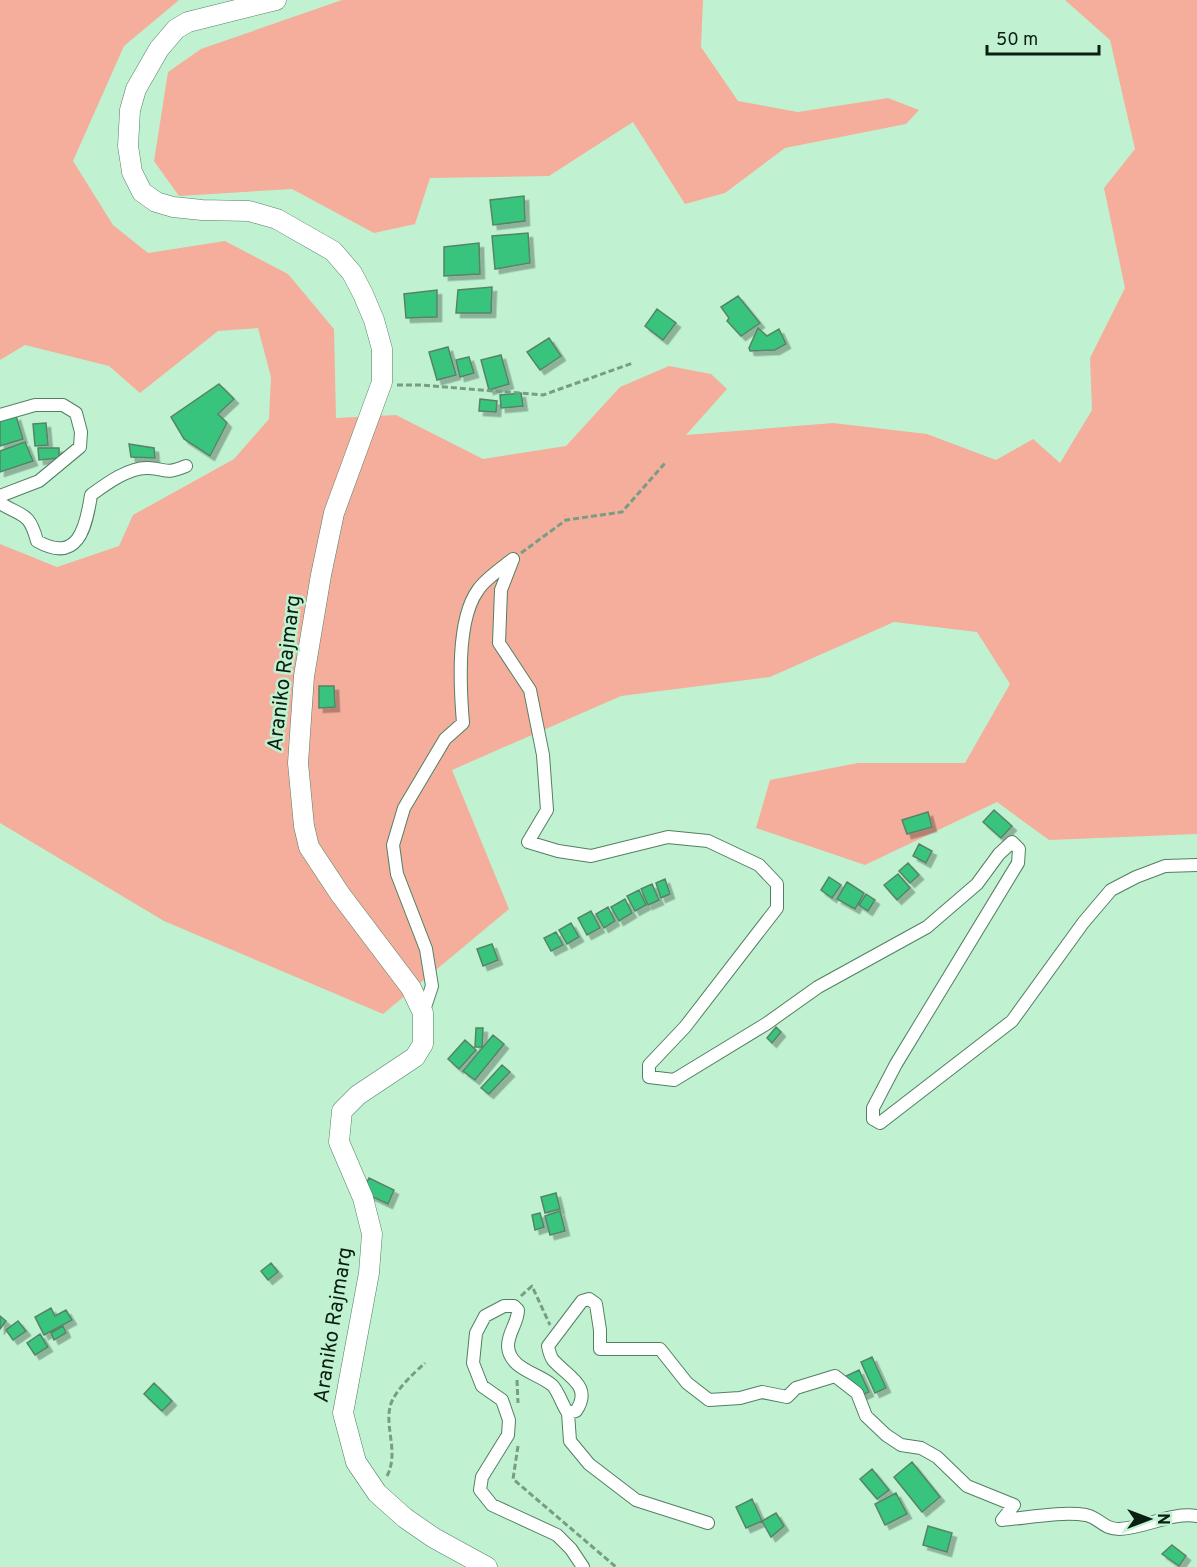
<svg xmlns="http://www.w3.org/2000/svg" width="1197" height="1567" font-family="Overpass,sans-serif">
	<style>
		.green { fill: #f4ae9b }
		.building { fill: #38c47b; stroke: #568467; stroke-width: 1.5; filter: url(#shadow) }
		.lines { fill: none; stroke-linecap: round; stroke-linejoin: round }
		.minor-casing { stroke: #527f62; stroke-width: 14 }
		.trunk-casing { stroke: #527f62; stroke-width: 21 }
		.path { stroke: #779d84; stroke-width: 3; stroke-dasharray: 6 3; stroke-linecap: butt }
		.minor { stroke: #fff; stroke-width: 12 }
		.trunk { stroke: #fff; stroke-width: 20 }
		.labels { text-anchor: middle; dominant-baseline: central; stroke-width: 5; stroke-linejoin: round; paint-order: stroke }
		.street-label { font-size: 21px; fill: #0b1e12; stroke: #c0f2d1 }
	</style>
	<defs>
		<filter id="shadow"><feDropShadow dx="4.5" dy="4.5" stdDeviation="0" flood-color="#0004"/></filter>
	</defs>
	<rect width="100%" height="100%" fill="#c0f2d1"/>
	<path class="green" d="M0 0H179L124 46 73 161 113 225 148 253 225 241 288 274 334 329 336 418 396 415 483 459 566 446 620 387 669 366 711 374 727 389 686 435 833 423 927 434 996 460 1033 439 1060 463 1092 410 1090 358 1125 288 1104 188 1135 149 1110 40 1065 0H1197V834L1049 840 997 802 865 865 756 828 770 780 858 763H965L1010 684 977 632 894 622 770 677 621 696 452 770 509 909 383 1014 164 921 0 823V544L57 567 119 546 133 515 234 459 269 419 271 377 258 328 218 331 140 393 109 366 25 345 0 360Z
		M342 0H703L701 47 738 101 798 112 888 98 919 110 906 124 785 148 725 193 685 204 633 122 549 176 430 178 415 224 374 233 292 189 179 196 154 161 168 72 201 49Z"/>
	<path class="building" d="M524 196 525 221 493 225 490 200Z
		M528 233 530 263 495 269 492 236Z
		M479 243 480 274 444 276V247Z
		M492 287 491 313H456L458 290Z
		M437 290V317L406 318 404 294Z
		M738 296 760 323 741 336 727 321 729 318 721 307Z
		M657 309 676 323 663 340 645 326Z
		M758 328 767 336 779 329 786 344 775 350 750 351 749 348Z
		M549 338 561 356 540 370 527 352Z
		M448 347 456 375 437 380 429 352Z
		M501 355 509 384 489 390 481 360Z
		M469 357 474 373 460 377 456 360Z
		M219 384 234 399 218 414 227 423 210 456 184 439 171 417Z
		M521 393 523 406 501 408 500 395Z
		M480 399 497 401 496 412 479 411Z
		M16 416 23 439 0 446V421Z
		M46 423 48 445 35 446 33 424Z
		M25 442 33 461 0 472V451Z
		M129 444 154 448 155 458 131 457Z
		M38 448H59V458L39 460Z
		M319 686H334L335 707 319 708Z
		M994 810 1012 826 1001 838 983 822Z
		M928 812 932 827 907 834 902 820Z
		M919 844 932 851 926 863 913 856Z
		M908 863 919 875 910 883 899 871Z
		M898 874 910 888 897 900 884 885Z
		M829 877 841 885 832 898 821 890Z
		M665 879 670 894 661 898 656 883Z
		M847 882 864 893 855 909 837 899Z
		M652 884 659 900 648 905 641 889Z
		M639 890 646 905 635 911 627 896Z
		M866 894 875 900 868 911 859 905Z
		M625 899 632 913 619 921 611 907Z
		M608 907 615 921 604 928 596 914Z
		M591 911 600 928 587 935 578 918Z
		M571 923 579 937 567 944 559 930Z
		M556 932 563 945 551 951 544 938Z
		M492 944 498 960 483 966 477 949Z
		M776 1027 781 1032 772 1043 767 1038Z
		M476 1028H483L482 1047H475Z
		M493 1035 504 1044 475 1080 463 1071Z
		M465 1040 476 1050 459 1069 448 1059Z
		M502 1065 510 1072 489 1094 481 1088Z
		M369 1178 394 1190 388 1204 362 1192Z
		M556 1193 560 1209 545 1213 541 1197Z
		M560 1211 565 1231 550 1235 545 1216Z
		M540 1213 544 1227 535 1230 532 1215Z
		M271 1263 278 1272 268 1280 261 1271Z
		M51 1308 55 1316 66 1310 72 1320 44 1335 35 1317Z
		M0 1316 6 1321 0 1329Z
		M18 1321 26 1331 13 1340 6 1330Z
		M63 1326 66 1333 54 1340 51 1333Z
		M40 1334 48 1347 35 1355 27 1343Z
		M872 1357 886 1388 875 1393 861 1362Z
		M859 1370 869 1392 856 1398 846 1376Z
		M154 1383 172 1401 162 1411 144 1394Z
		M912 1462 940 1497 922 1512 894 1477Z
		M872 1469 889 1490 877 1499 860 1479Z
		M896 1493 907 1514 885 1525 875 1504Z
		M752 1499 762 1521 746 1528 736 1507Z
		M776 1513 784 1526 771 1537 762 1521Z
		M928 1526 952 1533 947 1552 923 1545Z
		M1172 1545 1186 1556 1179 1566 1162 1554Z"/>
	<g class="lines">
		<defs>
			<path id="minor" d="M0 415 35 405H63L76 413 81 432 80 447 39 481 0 496
				M0 503C22 517 29 511 37 541 78 564 86 528 91 495 106 484 129 467 148 468 169 469 163 475 186 466
				M423 1013 432 986 426 949 397 874 393 845 404 808 445 739 463 723C460 687 456 620 478 590 485 579 503 567 513 559L501 590 499 643 530 690 543 755 547 810 528 842 558 851 591 856 668 837 708 841 759 865 777 884V908L685 1027 649 1065V1077L674 1080 766 1024 818 987 927 927 977 884 999 854 1012 842 1019 849 1018 863 896 1064 873 1108V1119L880 1123 1012 1021 1083 923 1111 890 1136 877 1165 866 1197 865
				M568 1413 570 1441 589 1464 636 1500 708 1523
				M583 1567 571 1549 557 1535 492 1505 480 1490 482 1477 508 1435 509 1420 502 1400 482 1386 473 1363 476 1333 485 1316 504 1306H514L518 1310C518 1323 508 1332 508 1346 509 1369 538 1373 552 1385 558 1390 562 1405 568 1413L576 1411C593 1386 568 1377 553 1360 550 1356 549 1351 548 1346L582 1301 589 1299 596 1304 600 1330V1349H660L687 1383 709 1400 740 1398 762 1392 787 1397 796 1388 835 1376 857 1393 866 1416 886 1435 901 1445 921 1448 937 1457 967 1486 1014 1505 1002 1520C1027 1518 1061 1511 1086 1515 1100 1518 1103 1529 1119 1529 1146 1528 1170 1512 1197 1516"/>
			<path id="trunk" d="M276 0 188 22 176 29 159 49 136 89 130 110 128 146 132 172 142 192 156 202 173 207 202 210 249 211 277 219 333 251 352 273 363 294 374 320 382 349V382L334 513 321 575 304 676 298 763 304 826 309 847 340 894 411 988 423 1013V1044L415 1057 358 1095 342 1111 339 1142 363 1198 372 1234 369 1273 343 1413 356 1462 377 1493 405 1518 434 1538 487 1567"/>
		</defs>
		<use href="#minor" class="minor-casing"/>
		<use href="#trunk" class="trunk-casing"/>
		<path class="path" d="M397 385H421L543 395 633 363
			M521 553 566 520 622 512 665 463
			M521 1296 532 1286 550 1325
			M517 1380 518 1403
			M518 1446 513 1479 616 1567
			M387 1476C399 1453 385 1429 390 1407 393 1392 414 1373 425 1363"/>
		<use href="#minor" class="minor"/>
		<use href="#trunk" class="trunk"/>
	</g>
	<g class="labels">
		<g class="street-label">
			<text transform="translate(285 673) rotate(-83)">Araniko Rajmarg</text>
			<text transform="translate(334 1325) rotate(-81)">Araniko Rajmarg</text>
		</g>
	</g>
	<g transform="translate(1149 1519) rotate(90)" stroke="#c0f2d1" stroke-width="4.5" paint-order="stroke">
	<path d="M0-4.5L10 22L0 15L-10 22Z" fill="#0b1e12"/>
	<text y="-9" font-size="16" font-weight="bold" text-anchor="middle" fill="#0b1e12">N</text>
	</g>
	<path d="M987 45v9h112v-9" fill="none" stroke="#0b1e12" stroke-width="3"/>
	<text x="996" y="45" font-size="18" fill="#0b1e12" stroke="#c0f2d1" stroke-width="4.5" paint-order="stroke">50 m</text>
</svg>
